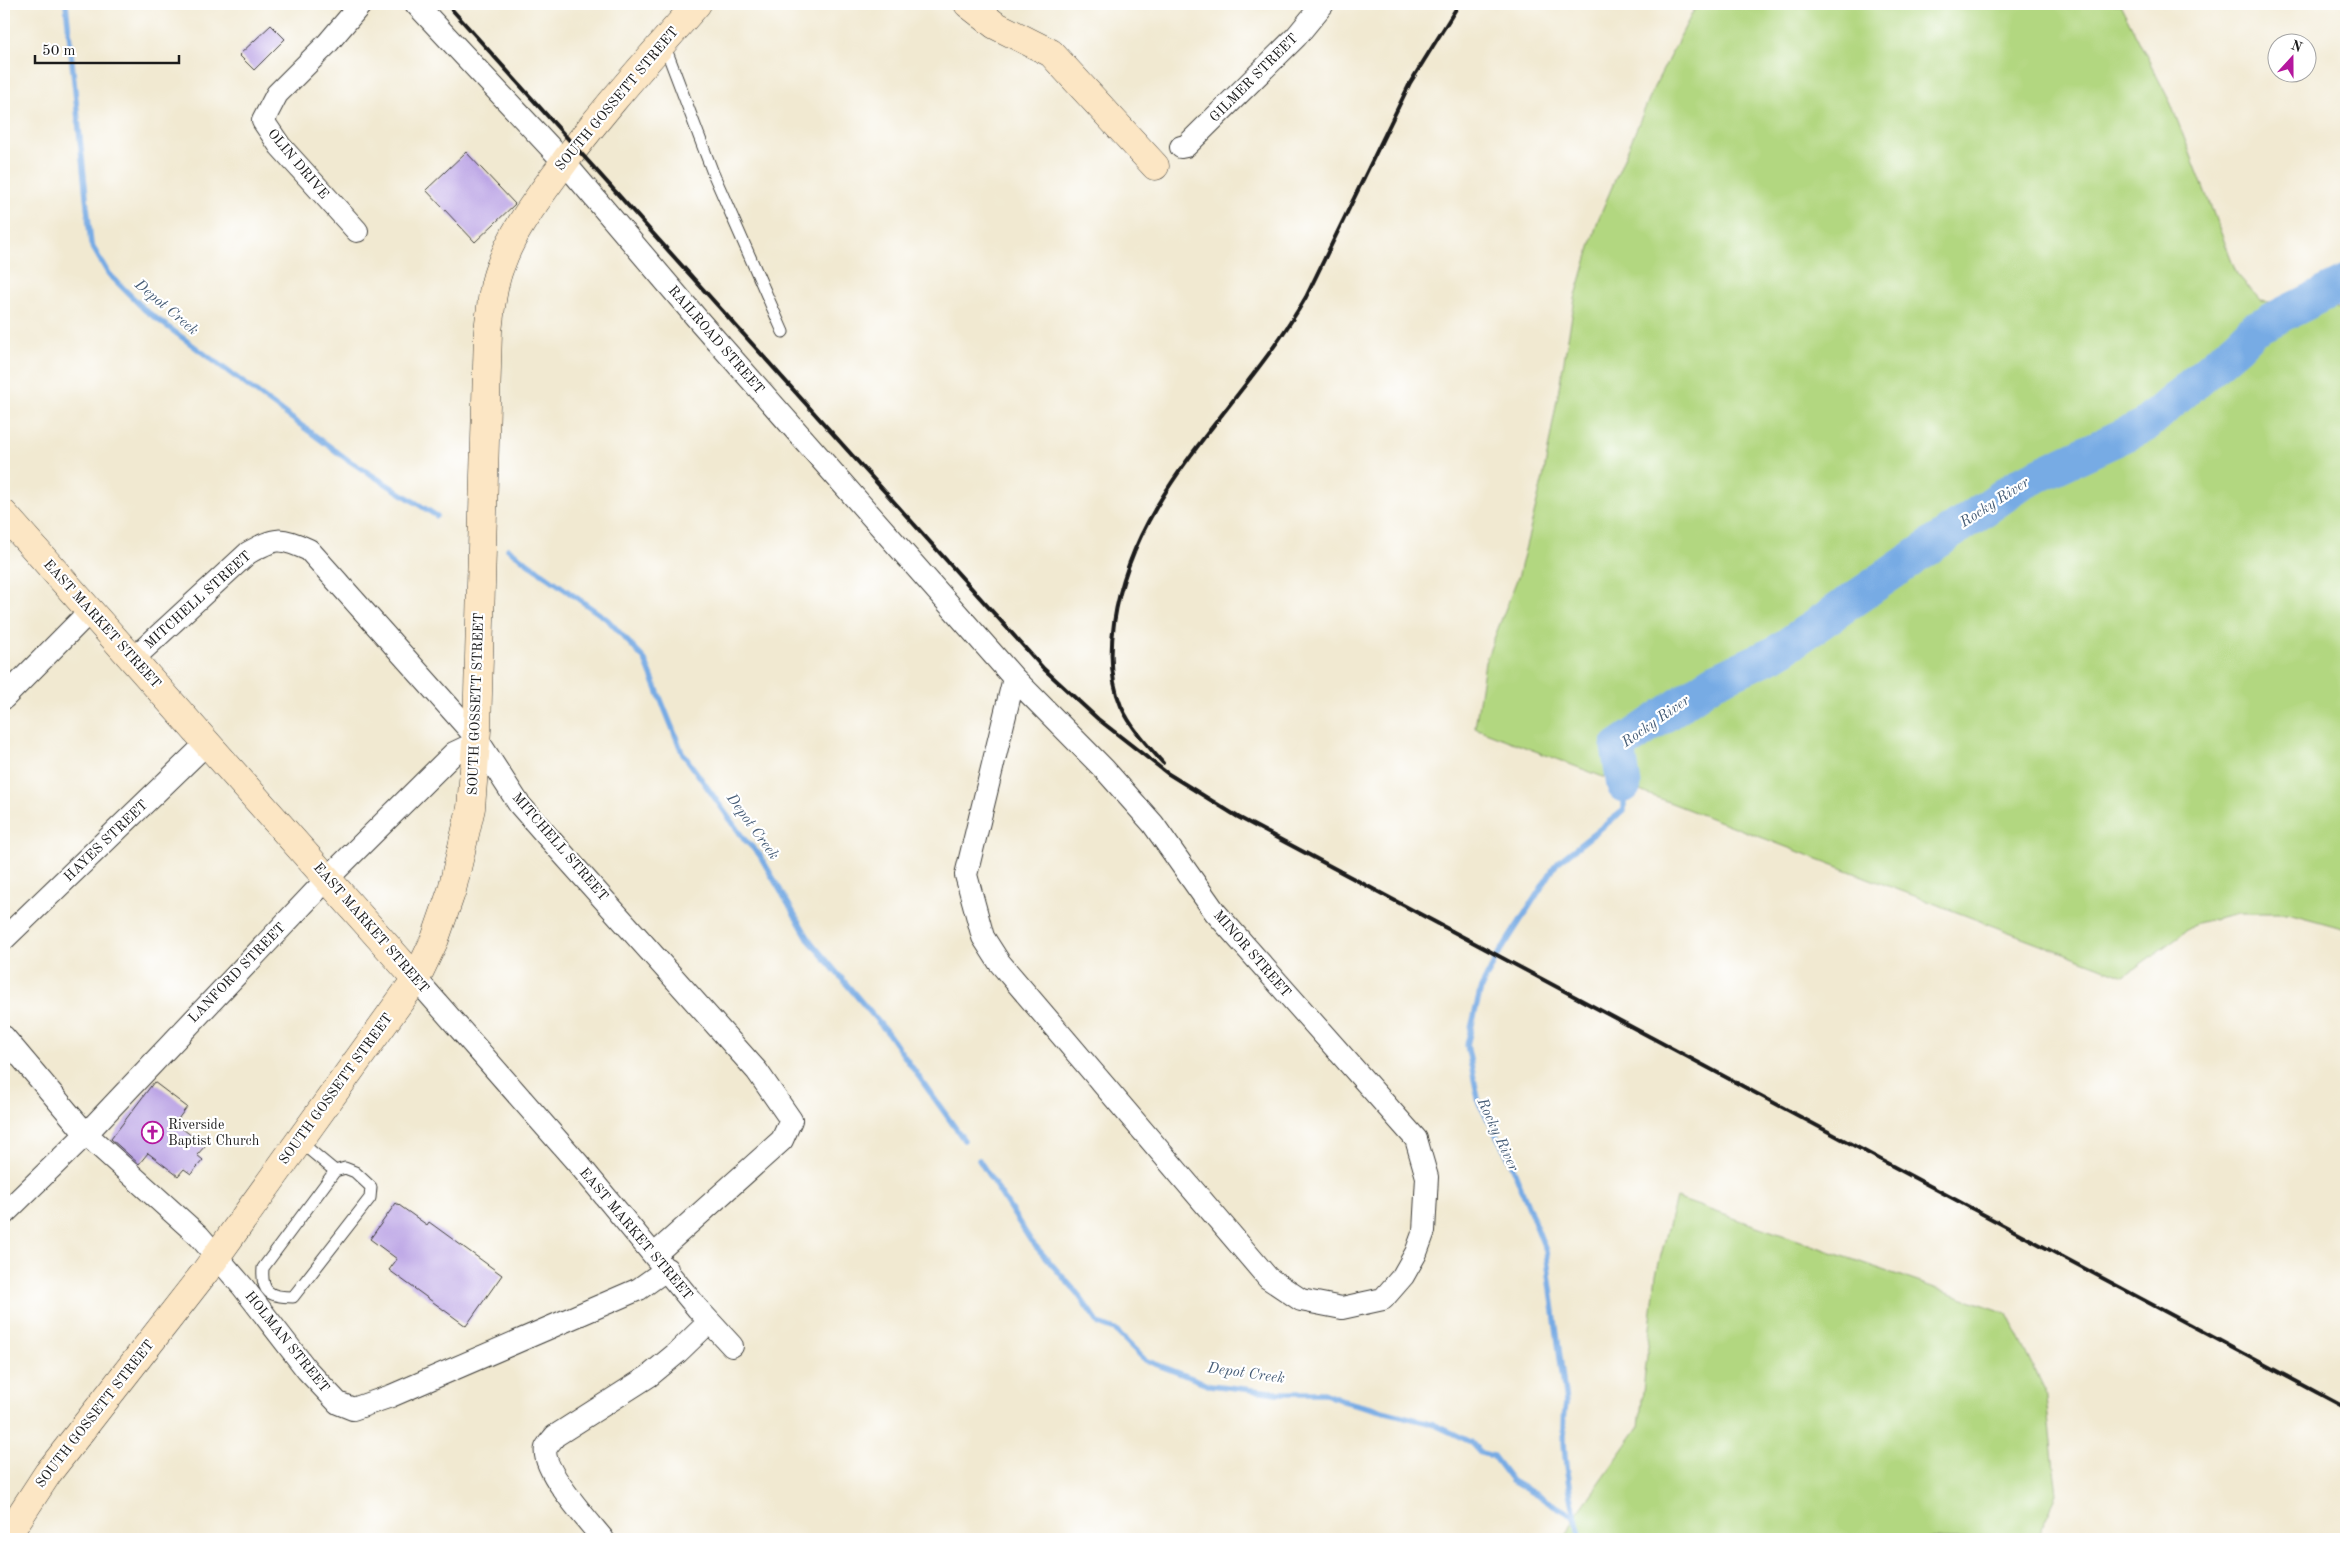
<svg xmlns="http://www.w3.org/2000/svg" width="2350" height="1543" font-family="'Old Standard TT',serif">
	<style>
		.green { fill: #b2d780; stroke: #677a4e }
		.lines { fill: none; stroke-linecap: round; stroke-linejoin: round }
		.stream { stroke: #77abe4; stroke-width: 5.5 }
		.river { stroke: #77abe4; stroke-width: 35 }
		.building { fill: #bba4e5 }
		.lane-casing { stroke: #3c3b37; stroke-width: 13 }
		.street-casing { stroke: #3c3b37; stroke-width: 24 }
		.secondary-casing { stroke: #3c3b37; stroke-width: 29 }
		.lane { stroke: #fff; stroke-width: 11 }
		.street { stroke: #fff; stroke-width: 22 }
		.secondary { stroke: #fce6c4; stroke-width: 28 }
		.rail { stroke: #1c1c1c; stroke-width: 4 }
		.labels { text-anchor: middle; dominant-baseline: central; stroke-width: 4.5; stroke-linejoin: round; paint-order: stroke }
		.street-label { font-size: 14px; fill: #1c1c1c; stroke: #fff }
		.poi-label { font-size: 14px; fill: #1c1c1c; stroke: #fff; text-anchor: start }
		.water-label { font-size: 15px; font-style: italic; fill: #455c76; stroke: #fff }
	</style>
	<rect width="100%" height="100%" fill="#fff"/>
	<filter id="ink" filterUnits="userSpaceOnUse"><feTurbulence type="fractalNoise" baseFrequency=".02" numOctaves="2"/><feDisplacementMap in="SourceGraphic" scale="10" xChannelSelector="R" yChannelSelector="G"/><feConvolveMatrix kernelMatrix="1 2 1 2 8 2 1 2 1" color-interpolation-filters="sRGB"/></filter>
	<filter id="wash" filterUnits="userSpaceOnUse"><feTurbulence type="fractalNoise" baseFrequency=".0096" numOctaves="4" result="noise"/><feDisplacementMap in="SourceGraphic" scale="20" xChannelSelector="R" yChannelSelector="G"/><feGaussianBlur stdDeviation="1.12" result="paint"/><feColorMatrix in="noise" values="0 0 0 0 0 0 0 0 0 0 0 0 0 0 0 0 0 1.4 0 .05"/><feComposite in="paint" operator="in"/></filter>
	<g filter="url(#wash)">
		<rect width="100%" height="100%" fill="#f1e9d1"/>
		<path class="green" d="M1697 4H2120L2171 104 2237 274 2261 301 2318 308 2327 304 2346 312V929L2288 913H2238L2197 923 2124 976 1475 728 1485 662 1519 574 1543 478 1575 299 1598 220 1654 87Z
			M1676 1198 2007 1313 2045 1390 2057 1495 2036 1539H1565L1575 1517 1639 1427 1656 1274Z"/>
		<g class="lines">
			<path class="stream" d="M66 4 91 244 108 273 145 310 348 460 437 516
				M508 549 608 620 645 660 682 752 744 839 759 854 810 941 887 1032 964 1140
				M979 1160 1031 1241 1077 1293 1099 1324 1115 1330 1145 1360 1210 1385 1278 1393H1323L1343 1401 1433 1424 1471 1442 1481 1453 1493 1456 1512 1481 1575 1517
				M1581 1539C1570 1498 1559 1445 1566 1403L1546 1251 1510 1160 1479 1103 1467 1045 1481 988 1497 957 1557 863 1624 810V785"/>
			<path class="river" d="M1624 785 1618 747 1714 681 1776 653 2022 483 2144 426 2238 345 2254 329 2346 283"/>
		</g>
		<g id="blocks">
			<path class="building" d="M271 25 285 39 254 70 239 55Z
				M466 152 515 204 475 242 426 190Z
				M154 1082 187 1107 175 1123 205 1146 197 1155 203 1160 191 1174 184 1169 178 1176 148 1153 139 1164 111 1139Z
				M396 1203 427 1225 429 1222 502 1275 466 1326 389 1270 397 1259 370 1239Z"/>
		</g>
	</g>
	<g filter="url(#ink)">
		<use href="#blocks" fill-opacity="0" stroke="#3c3b37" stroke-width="1"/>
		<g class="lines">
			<defs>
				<path id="lane" d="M664 44 713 173 783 332
					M299 1141 335 1171
					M345 1168 355 1172 371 1187 370 1198 293 1297C270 1297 261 1293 263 1268L335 1171Z"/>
				<path id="street" d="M416 4 564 162 700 322 1014 678
					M1181 147 1186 146 1296 37 1323 4
					M357 231 280 146 263 121 277 94 327 44 361 4
					M133 659 248 553C277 537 279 537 309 550L475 736 519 804 547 836 757 1071 791 1120 782 1140 654 1255
					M1014 678 1105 770 1153 824 1215 912 1416 1139 1427 1177 1424 1231 1416 1253 1403 1276 1383 1299 1342 1308 1301 1300 1268 1278 999 962 983 937 966 875Z
					M4 698 90 611
					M4 939 208 742
					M416 979 581 1167 698 1309 732 1346
					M4 1037 86 1134 199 1236 243 1287 307 1370 338 1403 353 1409 391 1396 639 1289 667 1269
					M4 1214 86 1134 328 878 454 753 471 745 476 740
					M603 1539C590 1523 540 1468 546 1448 548 1444 553 1439 555 1436L649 1376 678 1352 709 1322"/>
				<path id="secondary" d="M968 4 995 25 1051 53 1155 166
					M4 514 416 979
					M5 1539 48 1473 205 1272 416 979 435 939 452 890 471 808 477 730 488 331C491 309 492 287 500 267 512 233 533 205 554 176 598 115 648 60 697 4"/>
			</defs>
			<use href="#lane" class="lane-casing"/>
			<use href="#street" class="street-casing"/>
			<use href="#secondary" class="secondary-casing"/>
			<use href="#lane" class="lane"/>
			<use href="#street" class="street"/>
			<use href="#secondary" class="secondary"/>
			<path class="rail" d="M447 4 1044 669 1098 719 1167 773 1238 817 2346 1408
				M1163 763C1147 745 1131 728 1121 706 1110 680 1110 651 1114 623 1133 490 1242 409 1306 297L1410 83 1459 4"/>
		</g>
	</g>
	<defs>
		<symbol id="church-ring" viewBox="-11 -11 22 22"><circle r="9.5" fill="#fff" stroke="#b5179e" stroke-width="1.5"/><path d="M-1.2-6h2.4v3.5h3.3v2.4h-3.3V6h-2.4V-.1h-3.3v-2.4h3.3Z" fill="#b5179e"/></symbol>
	</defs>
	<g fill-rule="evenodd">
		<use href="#church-ring" x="140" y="1120" width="25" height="25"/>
	</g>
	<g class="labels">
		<g class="street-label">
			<text transform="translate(1254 78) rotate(-45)">GILMER STREET</text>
			<text transform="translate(617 99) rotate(-50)">SOUTH GOSSETT STREET</text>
			<text transform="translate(298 164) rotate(50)">OLIN DRIVE</text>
			<text transform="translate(716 340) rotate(49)">RAILROAD STREET</text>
			<text transform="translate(198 600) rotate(-42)">MITCHELL STREET</text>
			<text transform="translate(102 624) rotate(48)">EAST MARKET STREET</text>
			<text transform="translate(476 704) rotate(-88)">SOUTH GOSSETT STREET</text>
			<text transform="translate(106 841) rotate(-44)">HAYES STREET</text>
			<text transform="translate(560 847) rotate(49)">MITCHELL STREET</text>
			<text transform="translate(371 928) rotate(49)">EAST MARKET STREET</text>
			<text transform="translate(1252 954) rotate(49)">MINOR STREET</text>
			<text transform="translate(237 973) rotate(-46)">LANFORD STREET</text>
			<text transform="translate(336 1089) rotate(-54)">SOUTH GOSSETT STREET</text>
			<text transform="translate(636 1234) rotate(50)">EAST MARKET STREET</text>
			<text transform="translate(287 1342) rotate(51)">HOLMAN STREET</text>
			<text transform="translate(95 1414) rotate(-52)">SOUTH GOSSETT STREET</text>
		</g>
		<g class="poi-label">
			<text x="168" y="1125">Riverside<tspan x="168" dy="16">Baptist Church</tspan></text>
		</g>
		<g class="water-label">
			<text transform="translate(166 308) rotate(40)">Depot Creek</text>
			<text transform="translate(1995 503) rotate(-33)">Rocky River</text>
			<text transform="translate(1656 722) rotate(-35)">Rocky River</text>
			<text transform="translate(752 827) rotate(54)">Depot Creek</text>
			<text transform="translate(1497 1135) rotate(65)">Rocky River</text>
			<text transform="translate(1246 1374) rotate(8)">Depot Creek</text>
		</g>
	</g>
	<rect width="2350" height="1543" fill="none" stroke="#fff" stroke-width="20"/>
	<g transform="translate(2292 58) rotate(21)"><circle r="24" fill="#ffffff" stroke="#a4a4a4"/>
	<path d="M0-4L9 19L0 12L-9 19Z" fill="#b5179e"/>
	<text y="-8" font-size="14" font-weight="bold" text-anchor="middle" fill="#1c1c1c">N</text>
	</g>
	<path d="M35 55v8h144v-8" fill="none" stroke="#1c1c1c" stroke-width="2.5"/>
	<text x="42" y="55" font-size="15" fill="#1c1c1c" stroke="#ffffff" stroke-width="4" paint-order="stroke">50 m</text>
</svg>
